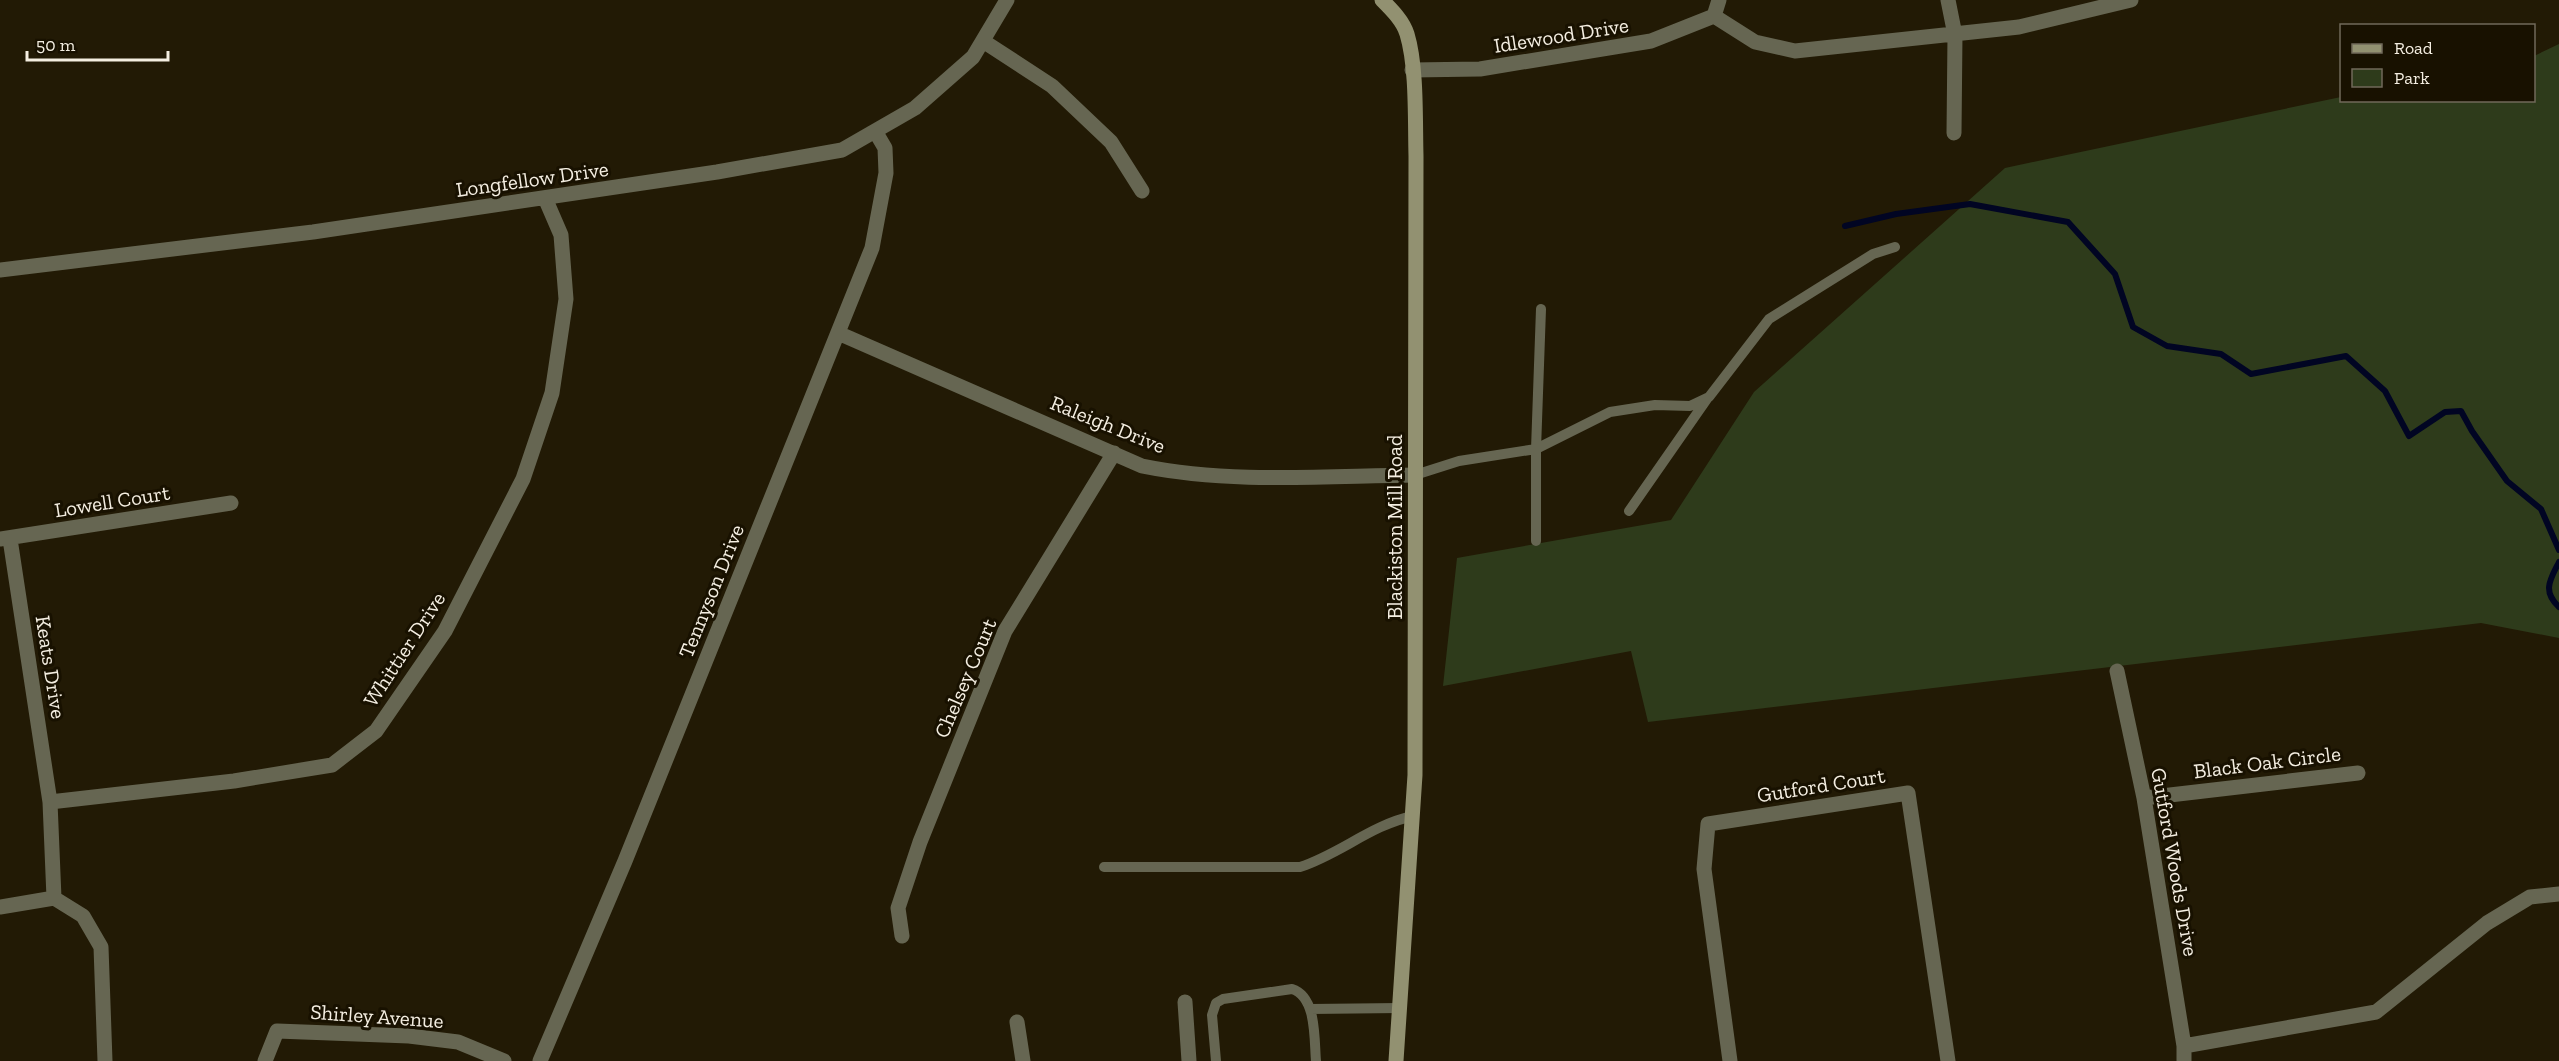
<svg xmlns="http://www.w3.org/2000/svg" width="2559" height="1061" font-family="'Zilla Slab',serif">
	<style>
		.green { fill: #2e3b1b }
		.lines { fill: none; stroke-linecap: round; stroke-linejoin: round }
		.stream { stroke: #010523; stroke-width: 6 }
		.lane { stroke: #666652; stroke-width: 10 }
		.street { stroke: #666652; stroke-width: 15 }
		.secondary { stroke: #929171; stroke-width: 15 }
		.labels { text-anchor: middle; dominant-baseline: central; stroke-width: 6; stroke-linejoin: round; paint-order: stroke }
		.street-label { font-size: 21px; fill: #f4eee1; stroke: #181100 }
	</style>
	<rect width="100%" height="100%" fill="#221a05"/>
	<path class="green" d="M2559 44V638L2481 623 1648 722 1631 651 1443 686 1457 558 1671 520 1754 392 2005 168 2341 97 2342 100H2534V56Z"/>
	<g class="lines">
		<path class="stream" d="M1845 226 1896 214 1970 204 2068 222 2115 274 2133 327 2167 346 2221 354 2251 374 2346 356 2385 391 2409 436 2445 412 2461 411 2472 431 2507 481 2541 509 2559 550
			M2559 562C2550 580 2542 591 2559 607"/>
		<path class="lane" d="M1415 475 1459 461 1536 449 1610 412 1655 405 1690 406 1709 397 1769 319 1873 254 1895 247
			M1629 511 1707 399
			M1536 541V449L1541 309
			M1104 867H1300C1340 854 1371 825 1413 816
			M1310 1009 1400 1008
			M1216 1061 1212 1015 1216 1003 1223 999 1292 989C1317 997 1314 1039 1316 1061"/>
		<path class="street" d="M1948 0 1955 35 1954 133
			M1714 16 1719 0
			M983 41 1052 86 1111 142 1142 191
			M1412 70 1480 69 1651 41 1714 16 1755 42 1795 51 2019 27 2131 0
			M0 270 313 232 717 172 842 150 915 108 973 57 1007 0
			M838 333 1142 466C1231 484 1324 476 1415 475
			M0 539 231 503
			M10 539 50 802 54 898
			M2117 671 2144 798 2184 1046V1061
			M2144 798 2358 773
			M50 802 234 781 332 765 376 731 445 631 523 479 552 393 566 299 561 235 545 198
			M0 907 54 898 83 916 101 947 105 1061
			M902 936 898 908 920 842 1005 631 1114 453
			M1185 1002 1189 1061
			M1017 1022 1023 1061
			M2184 1046 2376 1012 2487 923 2530 897 2559 894
			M265 1061 277 1031 409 1036 458 1042 504 1061
			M540 1061 625 861 872 248 886 173 885 148 875 131
			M1730 1061 1704 869 1708 824 1908 793 1948 1061"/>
		<path class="secondary" d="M1382 0C1392 10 1403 21 1407 34 1417 67 1415 120 1416 156L1415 775 1396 1061"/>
	</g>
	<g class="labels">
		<g class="street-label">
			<text transform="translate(1561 35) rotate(-9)">Idlewood Drive</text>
			<text transform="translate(532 179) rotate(-8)">Longfellow Drive</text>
			<text transform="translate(1108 424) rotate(22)">Raleigh Drive</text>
			<text transform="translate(112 501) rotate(-9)">Lowell Court</text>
			<text transform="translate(1394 527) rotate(-90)">Blackiston Mill Road</text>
			<text transform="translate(711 591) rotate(-68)">Tennyson Drive</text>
			<text transform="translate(404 649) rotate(-57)">Whittier Drive</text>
			<text transform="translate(51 667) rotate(81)">Keats Drive</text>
			<text transform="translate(965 678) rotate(-67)">Chelsey Court</text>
			<text transform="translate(2267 762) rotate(-7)">Black Oak Circle</text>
			<text transform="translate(1821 785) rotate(-9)">Gutford Court</text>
			<text transform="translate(2175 862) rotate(80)">Gutford Woods Drive</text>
			<text transform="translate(377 1016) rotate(4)">Shirley Avenue</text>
		</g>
	</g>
	<rect x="2340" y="24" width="195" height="78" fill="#181100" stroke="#70695a" stroke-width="1.5"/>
	<rect x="2352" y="44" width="30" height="9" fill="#929171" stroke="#70695a" stroke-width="1.5"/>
	<text x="2394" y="54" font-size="18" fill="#f4eee1">Road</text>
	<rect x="2352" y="69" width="30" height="18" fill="#2e3b1b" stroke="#70695a" stroke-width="1.5"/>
	<text x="2394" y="84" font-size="18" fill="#f4eee1">Park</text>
	<path d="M27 51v9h141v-9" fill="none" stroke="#f4eee1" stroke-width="3"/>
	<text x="36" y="51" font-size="18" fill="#f4eee1" stroke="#181100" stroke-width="4.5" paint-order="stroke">50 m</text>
</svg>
